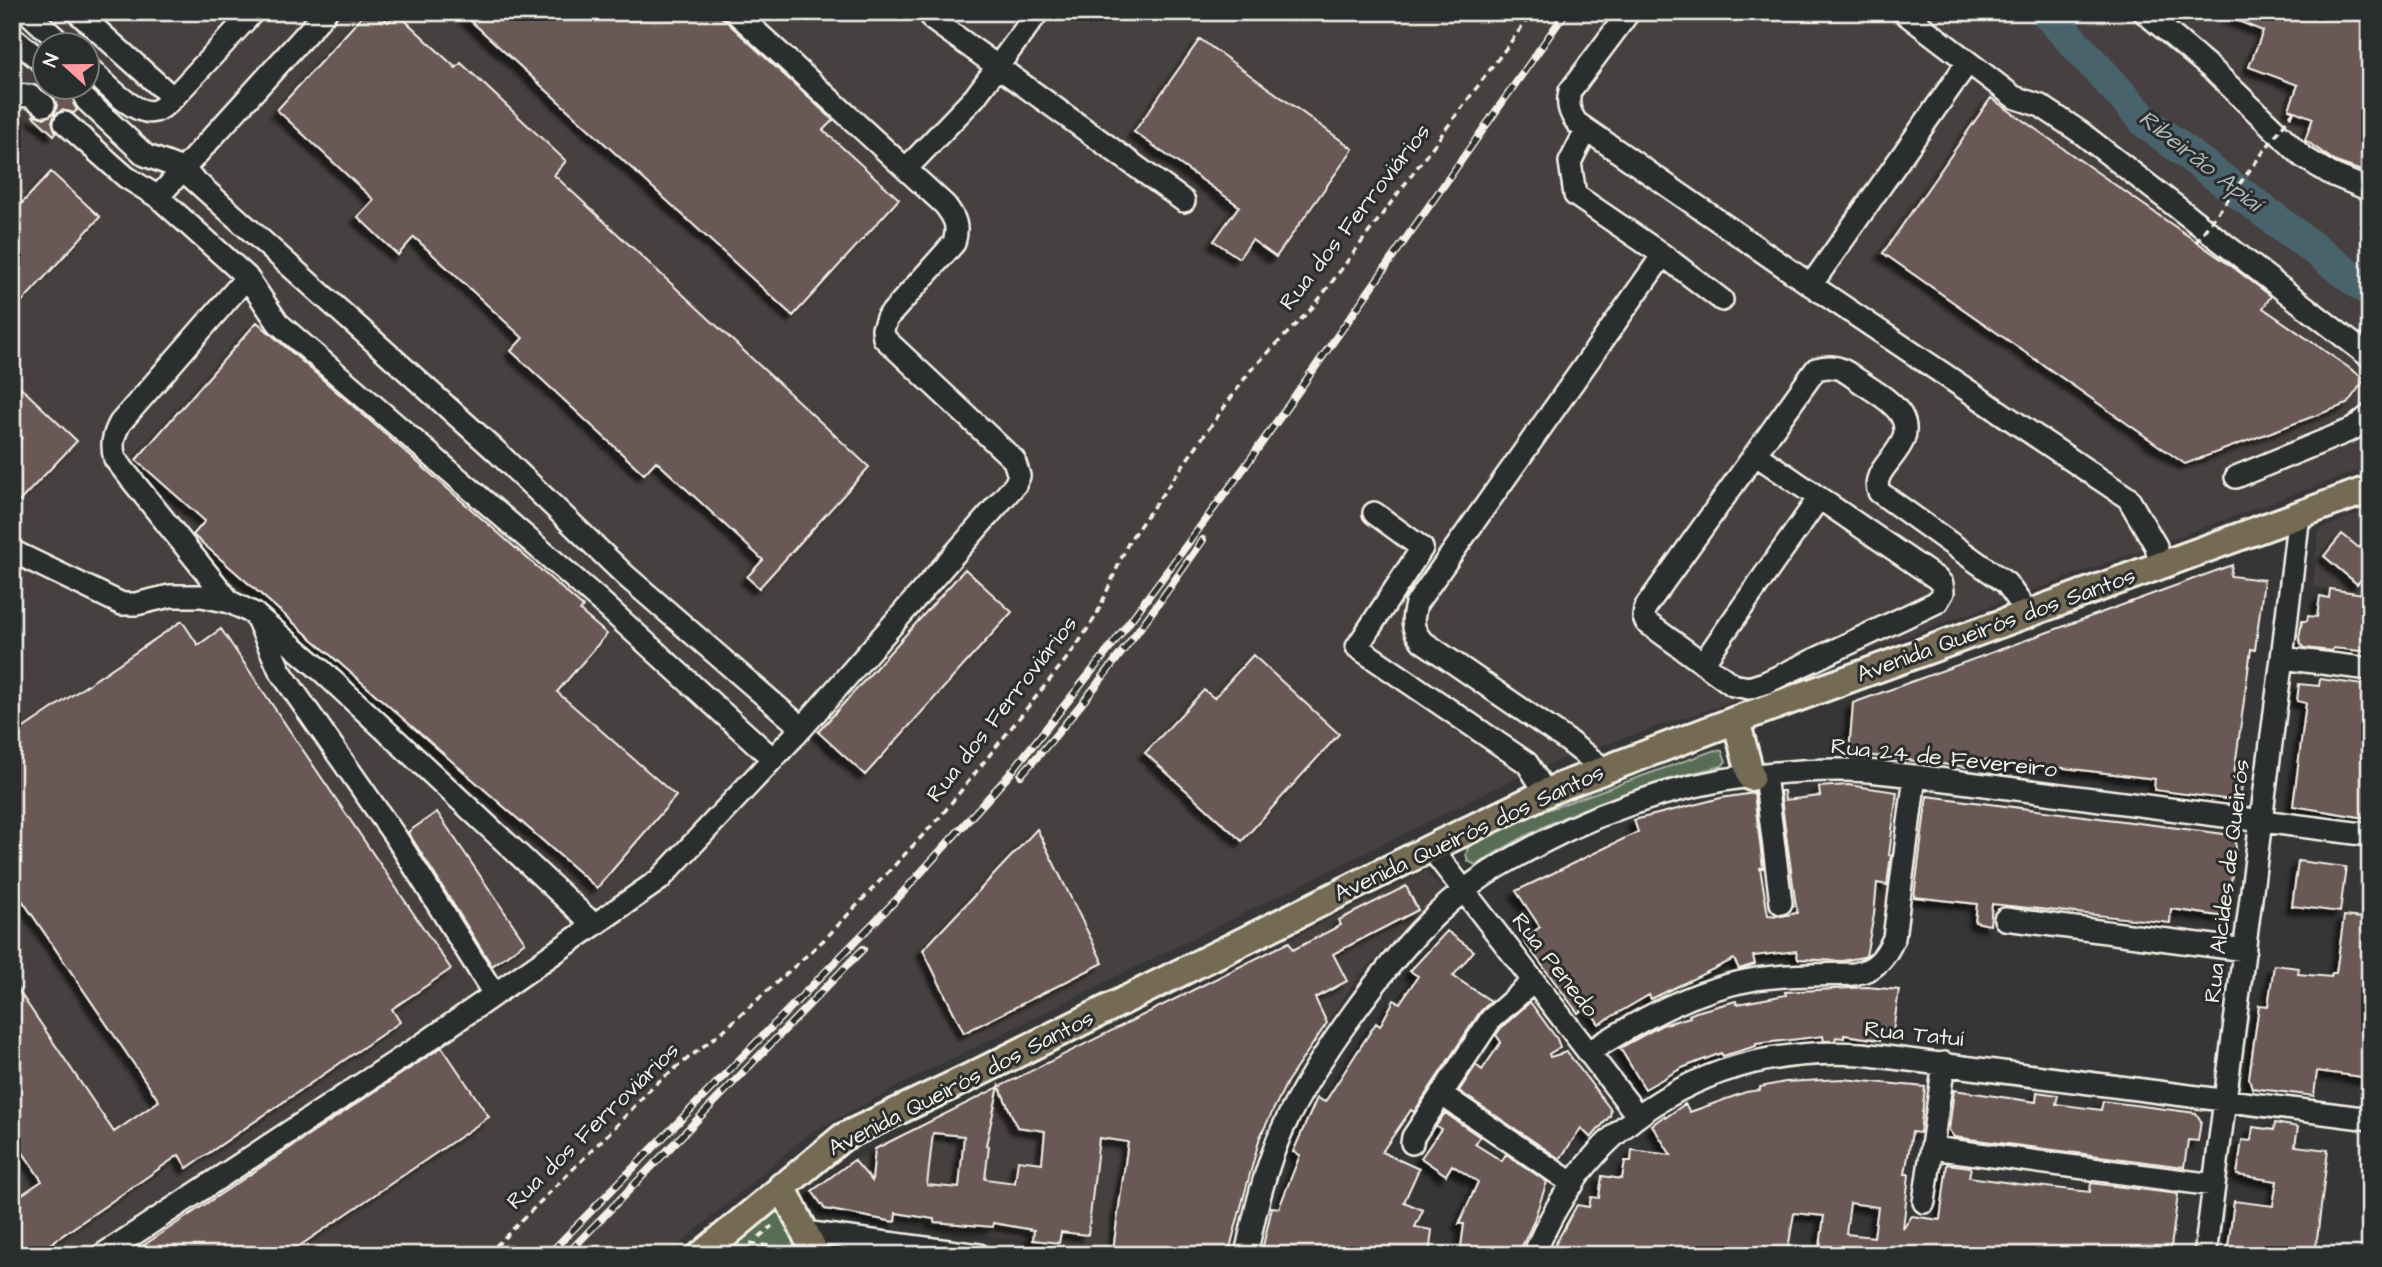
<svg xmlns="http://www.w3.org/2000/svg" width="2382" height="1267" font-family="'Architects Daughter',sans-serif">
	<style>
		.built { fill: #464040; fill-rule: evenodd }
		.green { fill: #596d57; stroke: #a6afa0; stroke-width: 2 }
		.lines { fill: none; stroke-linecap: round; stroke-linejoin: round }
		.river { stroke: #49646d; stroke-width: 33 }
		.building { fill: #6a5857; stroke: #f4f1e8; stroke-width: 2; fill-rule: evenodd; filter: url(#shadow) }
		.minor-tunnel { stroke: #535251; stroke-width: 21; stroke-dasharray: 21 10; stroke-linecap: butt }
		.minor-casing { stroke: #f4f1e8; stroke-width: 26 }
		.major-casing { stroke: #f4f1e8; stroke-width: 32 }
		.path { stroke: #f4f1e8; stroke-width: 3.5; stroke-dasharray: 7 5; stroke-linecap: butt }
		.minor { stroke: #2a2d2e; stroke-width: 21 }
		.major { stroke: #746b52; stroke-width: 26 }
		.rail-casing { stroke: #f4f1e8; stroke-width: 8 }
		.rail { stroke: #2a2d2e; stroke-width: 5; stroke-dasharray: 16; stroke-linecap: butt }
		.path-bridge { stroke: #f4f1e8; stroke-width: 3.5; stroke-dasharray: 7 5; stroke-linecap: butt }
		.labels { text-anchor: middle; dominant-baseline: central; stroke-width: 6; stroke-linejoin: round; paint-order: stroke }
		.street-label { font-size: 23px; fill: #f4f1e8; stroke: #2a2d2e }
		.water-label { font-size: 24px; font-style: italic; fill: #b0b9b7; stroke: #2a2d2e }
	</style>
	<defs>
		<filter id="shadow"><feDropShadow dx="-6" dy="6" stdDeviation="2" flood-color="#0009"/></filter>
	</defs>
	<rect width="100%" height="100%" fill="#373636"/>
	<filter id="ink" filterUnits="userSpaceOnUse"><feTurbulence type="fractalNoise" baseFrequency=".0143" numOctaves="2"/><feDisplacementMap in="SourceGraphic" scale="14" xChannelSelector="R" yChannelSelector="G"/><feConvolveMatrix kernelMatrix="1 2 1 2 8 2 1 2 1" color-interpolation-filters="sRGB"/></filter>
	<g filter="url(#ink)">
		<path class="built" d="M30 12H2370V466L1724 704 1559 760 1501 785 929 1070 808 1134 667 1255H12V97ZM46 46H88V88H46Z
			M2370 509V595L2313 587 2318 534 2322 528Z
			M1426 871 1443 890 1359 976 1308 1049 1271 1113 1250 1169 1228 1255H1151L979 1234 820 1210 815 1206 812 1198V1191L854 1160Z"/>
		<path class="green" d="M1715 750 1722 751 1726 761 1722 766C1636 785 1551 816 1476 865L1468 861 1466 854 1469 845 1533 815Z
			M775 1210 779 1211 801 1255 735 1245Z"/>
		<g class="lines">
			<path class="river" d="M2046 12 2147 123 2370 291"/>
		</g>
		<path class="building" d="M366 12H378L388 22 397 13 456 68 461 63 566 161 554 175 869 467 759 588 747 577 763 560 656 461 644 474 511 351 523 338 414 237 398 255 358 217 374 200 277 110Z
			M461 12H716L833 120 823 130 899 199 793 316Z
			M2216 12H2370V174L2336 162 2305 140 2313 118 2289 109 2298 85 2249 67 2263 31Z
			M1200 39 1353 149 1276 257 1252 240 1239 258 1214 241 1239 206 1134 132Z
			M60 88H82L73 96V103L77 110 74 113 62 110 55 115 52 121 56 133 54 135 33 116 35 115 44 118 55 113 57 105 52 95Z
			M1991 98 2234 268 2271 296 2263 308 2365 379 2347 404 2185 464 1883 253Z
			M51 172 100 217 21 303 12 296V214Z
			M257 322 583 607 580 611 607 634 557 692 676 796 597 888 193 535 205 521 136 460Z
			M12 379 77 441 12 509V448L22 437 12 428Z
			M2342 534 2359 548 2370 536V570L2357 584 2324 556Z
			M2232 565 2230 576 2264 580 2255 650 2251 649 2234 774 2243 775 2241 794 2232 800 2154 790 2155 779 2031 764 2030 767 1976 759 1975 768 1849 753 1853 703Z
			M965 569 1012 612 865 775 818 732Z
			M2330 589 2370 595V652L2333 648 2332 651 2305 648 2301 644 2299 638 2302 621H2307L2308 616 2317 617 2320 596 2329 598Z
			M182 621 198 645 221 629 451 969 392 1009 400 1022 187 1168 179 1155 34 1255H12V1201L42 1181 12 1136V981L114 1132 159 1101 22 900 12 907V736Z
			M1253 655 1339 734 1242 841 1145 753 1204 690 1214 698Z
			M2320 679 2370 686V809H2368L2366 818 2293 806 2306 703 2297 701 2299 684 2319 686Z
			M1848 785 1897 792 1889 855H1891L1887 885 1877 883 1874 915 1866 956 1863 957 1842 961 1798 959 1796 951 1753 956 1755 964 1739 969 1734 959 1651 999 1649 995 1599 1024 1587 1006 1578 1013 1523 940 1540 927 1516 891 1638 832 1634 820 1721 798 1754 793 1763 868H1760L1768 915 1782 916 1797 913 1780 791H1784L1785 800 1820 796 1819 787Z
			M1927 796 2232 835 2236 846 2226 917 2171 909 2170 923 1992 904 1990 925 1975 922 1977 904 1914 897Z
			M437 812 525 942 492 966 408 832Z
			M1037 829 1103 963 964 1033 923 950Z
			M2298 861 2346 867 2340 912 2292 906Z
			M1406 886 1418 910 1333 954 1347 981 1315 998 1327 1023 1287 1082 1260 1137 1228 1255H1151L1113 1250 1128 1142 1099 1138 1088 1235 1061 1232 1059 1243 1033 1240 1034 1230 993 1223V1227L934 1222V1219L896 1213 895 1222 825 1209 812 1191 854 1160 872 1181 875 1149 1289 942 1293 950 1341 925 1339 920ZM999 1086 1017 1127 1045 1131 1042 1163 1018 1160 1015 1183 985 1179 989 1146 986 1145ZM933 1133 964 1136 959 1188 927 1185Z
			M2344 916 2370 919V1078L2317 1071 2314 1096 2252 1088 2249 1078 2259 1005 2268 1006 2274 965 2299 968 2298 974 2331 977 2332 973H2336Z
			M1447 931 1474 951 1453 976 1491 1001 1480 1012 1414 1112 1411 1110 1382 1152 1419 1169 1404 1202 1423 1210 1415 1227 1432 1230 1429 1255H1261L1272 1207 1279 1208 1300 1155 1293 1152 1317 1098 1325 1102 1376 1023 1380 1026 1394 1000 1400 1003 1418 976 1410 971Z
			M1867 987 1899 990 1893 1032 1881 1029 1880 1040 1844 1035V1038L1836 1037 1835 1041H1824L1823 1036 1756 1044V1046L1723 1056 1721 1053 1682 1068 1645 1089 1620 1048 1662 1025 1690 1017 1689 1015 1696 1012 1736 1001 1737 1004 1786 995 1785 992Z
			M1530 1002 1557 1039 1560 1047 1549 1054 1550 1057 1567 1052 1611 1110 1610 1116 1591 1138 1581 1128 1560 1159 1459 1091 1476 1065 1482 1070 1501 1042 1496 1035 1501 1028Z
			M442 1047 489 1117 286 1255H129Z
			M1843 1079 1925 1087 1920 1133 1912 1132 1905 1174H1909L1903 1229 1912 1216 1940 1220 1947 1164 1971 1167 1969 1177 2018 1184 2090 1192 2091 1183 2178 1194 2170 1255H1819L1824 1216 1794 1213 1787 1255H1570L1551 1252 1577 1205 1589 1207 1591 1197 1599 1198 1602 1176 1622 1179 1625 1161H1631L1632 1150 1671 1155 1652 1125 1664 1116 1665 1118 1685 1104 1690 1112 1746 1092 1760 1090V1087L1785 1082ZM1850 1203 1878 1207 1874 1237 1846 1234Z
			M1954 1090 2036 1102 2037 1092 2058 1095 2056 1104 2101 1110 2103 1101 2196 1113 2201 1121 2198 1141 2188 1140 2184 1167 1954 1137 1949 1130Z
			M1445 1113 1480 1137 1475 1144 1502 1161 1506 1154 1547 1182 1533 1223 1518 1255H1460L1464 1224H1459L1478 1182 1452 1165 1446 1175 1421 1158 1441 1129 1436 1126Z
			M2275 1123 2298 1127 2295 1146 2328 1150 2315 1255H2227L2234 1201 2273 1206 2277 1181 2237 1175 2242 1140 2251 1141 2253 1127 2274 1130Z"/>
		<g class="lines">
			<path class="minor-tunnel" d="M71 88 86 100"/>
			<defs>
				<path id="minor" d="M27 12 64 46
					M77 12 173 98
					M1629 12 1570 91C1567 104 1569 112 1577 123L1811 285 2128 498 2156 546 2160 564
					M1903 12 2014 97 2041 106 2080 132 2370 357
					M2144 12 2214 71 2303 157 2331 174 2370 190
					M933 20 1184 201
					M12 37 46 65
					M88 67C102 80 134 117 155 111 162 109 168 103 173 98L253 12
					M12 95 30 96 44 105
					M86 100 145 155 182 169 495 450 626 576 802 728
					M65 123 126 177 158 197 247 277 278 323 599 600 773 759
					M1586 131 1570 162 1575 195 1663 255 1722 300
					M906 169 975 97 1038 12
					M158 197 326 12
					M1811 285 1968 62
					M1755 454 1936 578 1942 584 1943 592 1937 602 1765 683 1749 688 1733 685 1646 622 1644 617 1645 608 1816 369C1832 364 1842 368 1855 378 1870 389 1892 400 1901 415 1920 448 1867 467 1879 492L2006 583 2028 613
					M2236 477 2353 429 2370 415
					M1374 513 1422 548 1357 647 1527 763 1546 793
					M12 551 122 604H136L170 596H202L230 602 255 614 280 671 397 839 494 994
					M230 602 115 459C111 445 113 436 120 423L247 277
					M257 616 322 671 594 925
					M2282 658 2370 669
					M1703 663 1819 498
					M1605 770 1568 741 1422 641C1411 628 1412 620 1416 604L1663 255
					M1765 775 1781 903
					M1431 848 1637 1115
					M2005 919 2245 950
					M1589 1052C1641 1019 1694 989 1756 979 1788 974 1821 975 1854 974 1876 970 1885 958 1894 938L1915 776
					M1441 1094 1573 1184
					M1412 1143 1413 1137 1491 1019 1534 981
					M1932 1148 2214 1185
					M1924 1202 1944 1063
					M804 1232 979 1255
					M102 1255 426 1042 659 880 802 728 1015 485 1019 476 1014 460 884 338 883 329 887 318 954 243C959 226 955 218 945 205L735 12
					M1246 1255C1255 1212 1265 1168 1283 1128 1302 1088 1326 1051 1352 1015 1384 971 1421 923 1465 890 1488 871 1515 857 1541 843 1637 792 1738 769 1846 770 1869 770 1892 774 1915 776L2370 835
					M1534 1255C1590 1115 1715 1045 1862 1054L2370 1119
					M2205 1255 2282 658 2299 514"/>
				<path id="major" d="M1736 720 1751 777
					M782 1186 816 1255
					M701 1255 843 1137 968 1078 1431 848 1554 789 1736 720 2370 489"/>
			</defs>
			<use href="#minor" class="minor-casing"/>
			<use href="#major" class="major-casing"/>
			<path class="path" d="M759 1237 772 1226
				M750 1243 790 1250
				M487 1255 618 1124 653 1086 724 1030 827 937 940 817 1075 648 1096 616 1129 541 1250 371 1314 306 1533 12"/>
			<use href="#minor" class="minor"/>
			<use href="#major" class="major"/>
			<defs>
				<path id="rail" d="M1021 775C1087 702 1147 621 1203 540
					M548 1255 897 899 1009 775 1107 652 1244 468 1566 12
					M566 1255 863 949"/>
			</defs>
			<use href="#rail" class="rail-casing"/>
			<use href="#rail" class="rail"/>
			<path class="path-bridge" d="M2196 242 2294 111"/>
		</g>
	</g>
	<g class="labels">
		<g class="street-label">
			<text transform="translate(1355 217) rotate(-52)">Rua dos Ferroviários</text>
			<text transform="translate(1996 625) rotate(-20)">Avenida Queirós dos Santos</text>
			<text transform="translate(1002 709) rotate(-52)">Rua dos Ferroviários</text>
			<text transform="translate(1944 758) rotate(6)">Rua 24 de Fevereiro</text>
			<text transform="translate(1469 833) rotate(-25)">Avenida Queirós dos Santos</text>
			<text transform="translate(2227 881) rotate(-83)">Rua Alcides de Queirós</text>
			<text transform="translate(1555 965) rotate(52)">Rua Penedo</text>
			<text transform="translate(1914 1034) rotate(6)">Rua Tatuí</text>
			<text transform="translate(961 1083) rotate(-27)">Avenida Queirós dos Santos</text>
			<text transform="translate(593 1126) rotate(-44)">Rua dos Ferroviários</text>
		</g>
		<g class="water-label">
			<text transform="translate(2200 161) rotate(38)">Ribeirão Apiaí</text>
		</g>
	</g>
	<rect width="2382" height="1267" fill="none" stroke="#2a2d2e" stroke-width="42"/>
	<rect x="21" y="21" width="2340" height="1225" fill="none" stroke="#f4f1e8" stroke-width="2.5" filter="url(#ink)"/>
	<g transform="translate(66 66) rotate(291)"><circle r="33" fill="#2a2d2e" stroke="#7b7b78" stroke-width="2"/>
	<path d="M0-5L12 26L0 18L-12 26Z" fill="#ff9aa2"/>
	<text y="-10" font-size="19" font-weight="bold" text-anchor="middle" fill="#f4f1e8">N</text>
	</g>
</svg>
